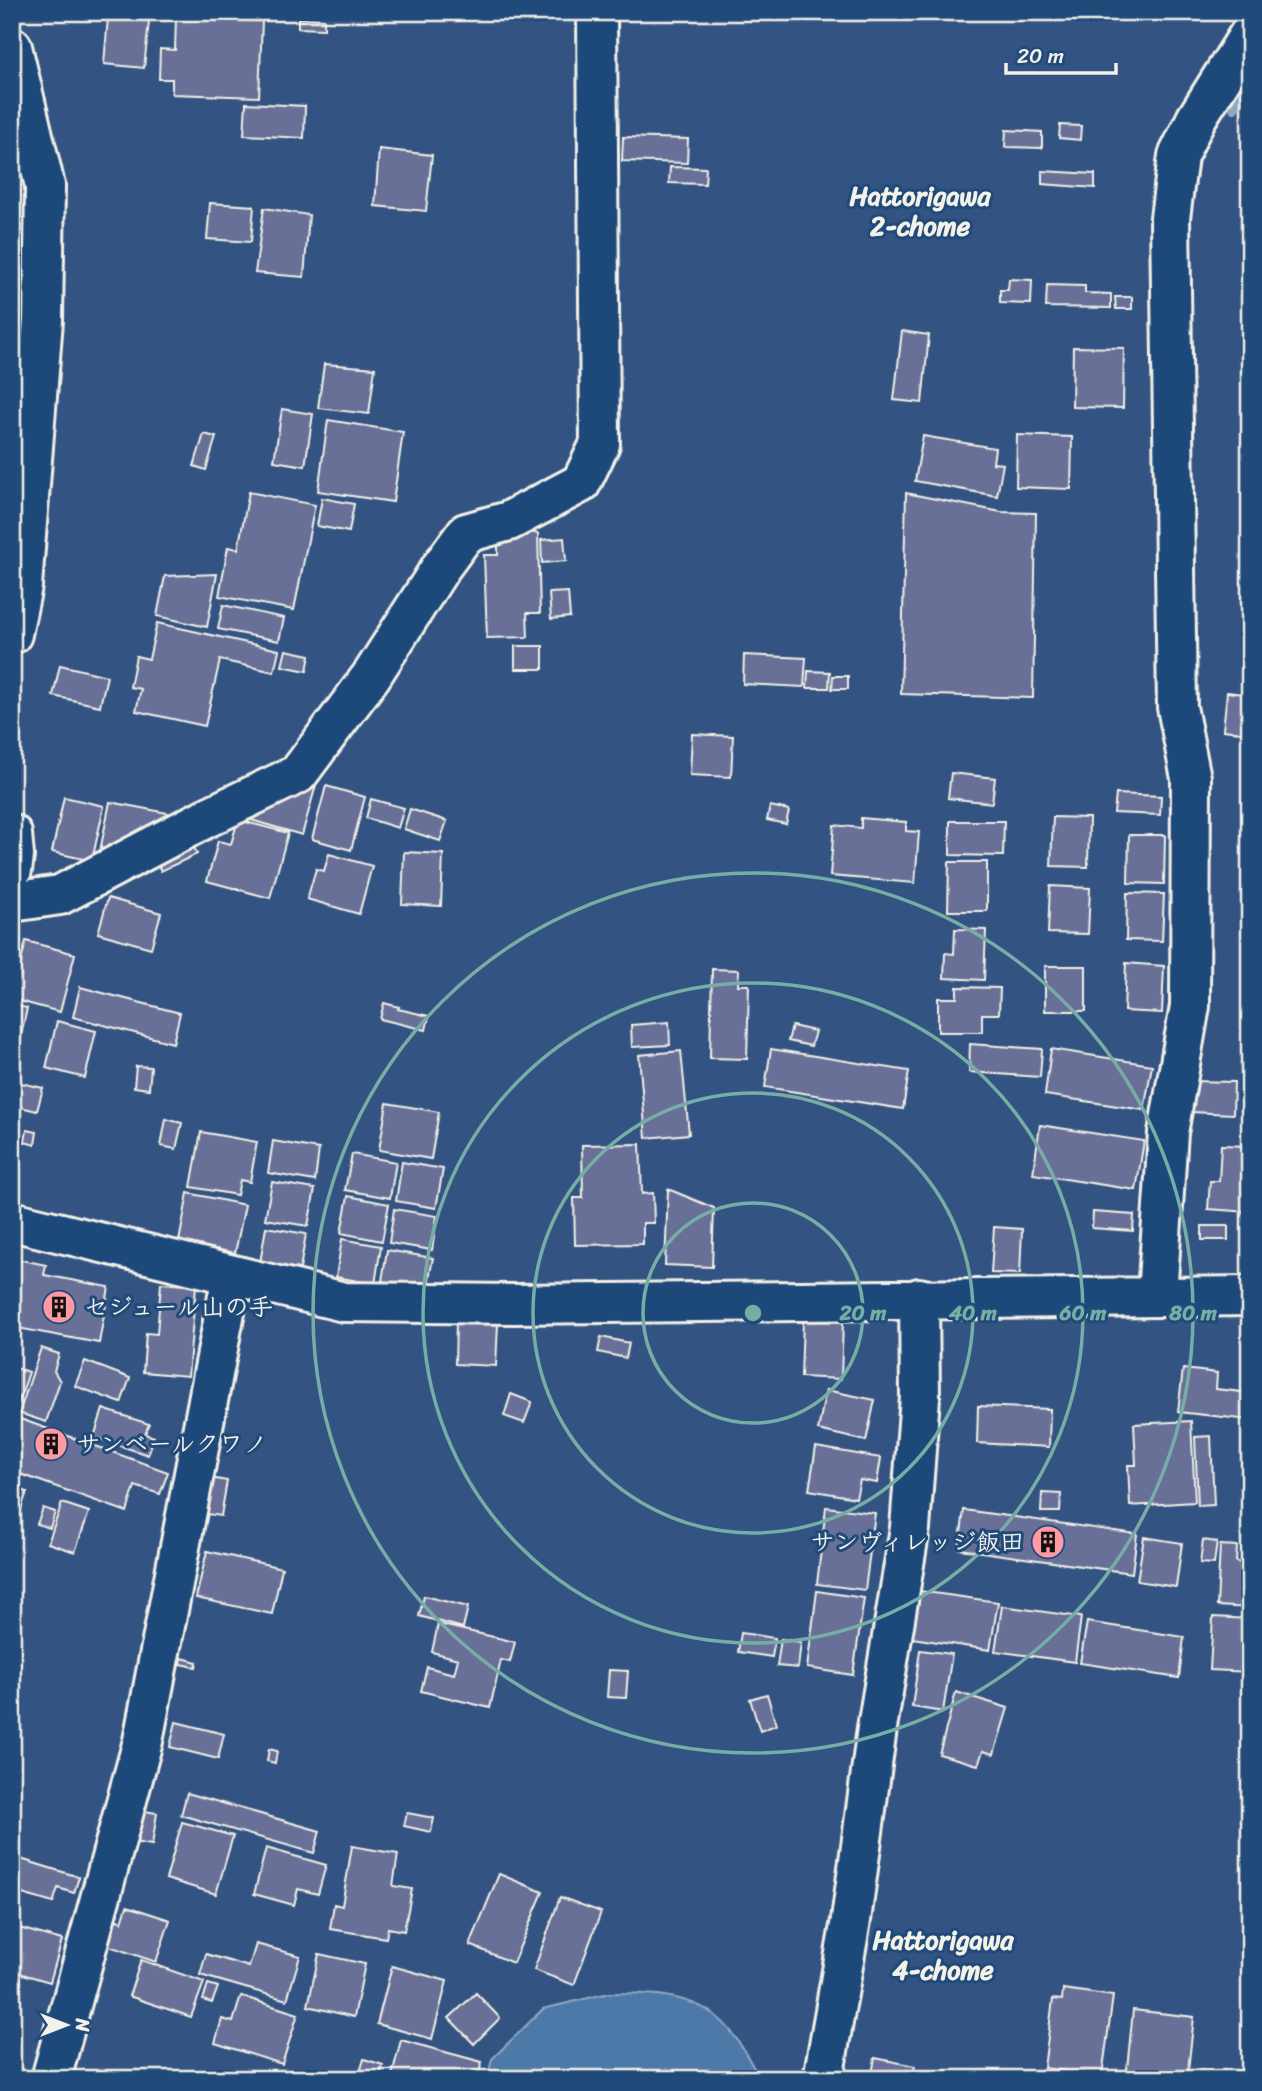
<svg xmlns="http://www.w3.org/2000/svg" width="1262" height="2091" font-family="Sriracha,'Klee One',sans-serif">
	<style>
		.water { fill: #4d79a8; stroke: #90a9c2; stroke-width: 2 }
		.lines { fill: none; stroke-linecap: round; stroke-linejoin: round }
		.stream { stroke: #90a9c2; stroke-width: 10 }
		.building { fill: #677097; stroke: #f4f1e8; stroke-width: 2 }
		.minor-casing { stroke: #f4f1e8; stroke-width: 44 }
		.minor { stroke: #1f4a7a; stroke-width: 38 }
		.ring { fill: none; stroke: #76ada5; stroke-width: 3.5 }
		.labels { text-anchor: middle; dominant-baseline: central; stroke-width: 6; stroke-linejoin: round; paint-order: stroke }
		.poi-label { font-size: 24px; font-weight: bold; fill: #f4f1e8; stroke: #1f4a7a; text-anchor: start }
		.neighbourhood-label { font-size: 26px; font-weight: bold; fill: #f4f1e8; stroke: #1f4a7a }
		.centre { fill: #76ada5; stroke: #1f4a7a; stroke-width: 3.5 }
		.ring-label { font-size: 21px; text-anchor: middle; font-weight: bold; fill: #76ada5; stroke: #1f4a7a; stroke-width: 6; stroke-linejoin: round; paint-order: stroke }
	</style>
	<rect width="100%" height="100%" fill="#335482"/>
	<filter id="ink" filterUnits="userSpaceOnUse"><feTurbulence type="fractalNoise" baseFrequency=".0143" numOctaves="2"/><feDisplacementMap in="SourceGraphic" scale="14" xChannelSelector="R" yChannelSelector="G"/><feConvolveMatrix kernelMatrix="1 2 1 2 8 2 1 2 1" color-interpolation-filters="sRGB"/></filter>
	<g filter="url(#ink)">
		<path class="water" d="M609 1993C644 1993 688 1993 717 2017 736 2032 748 2058 760 2079H487L492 2059 543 2009Z"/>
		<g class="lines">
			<path class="stream" d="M1234 108 1250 83"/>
		</g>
		<path class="building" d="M108 17 149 21 144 68 104 64Z
			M176 17 262 21 259 97 172 94V79H159L160 49 175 50Z
			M298 18 324 19V29L298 28Z
			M246 103 305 106 304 138 244 135Z
			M1060 125 1081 126 1080 140 1059 138Z
			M1006 130 1042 132V148L1005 147Z
			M623 137 688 139 687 163 622 161Z
			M379 149 432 155 426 211 375 206Z
			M670 167 706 168 705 184 669 183Z
			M1042 171 1095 174V188L1042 184Z
			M210 203 254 206 251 242 207 239Z
			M264 208 309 215 304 277 255 273Z
			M1009 279 1032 280 1031 304 1000 303V290H1008Z
			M1047 285 1085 286V293L1111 294V308L1046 307Z
			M1115 297H1132V309H1116Z
			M12 311H17L14 335H12Z
			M902 331 929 335 922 403 894 400Z
			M12 338 19 339 17 362H12Z
			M1073 347 1124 348 1123 408 1072 407Z
			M324 364 375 368 369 414 318 408Z
			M282 409 313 414 305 466 274 461Z
			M328 420 403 432 393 502 318 491Z
			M204 434 216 437 206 470 194 466Z
			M1017 435 1072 437 1071 489 1016 487Z
			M923 436 995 448 993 463 1003 464 997 496 915 481Z
			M249 492 315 505 294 610 219 596 228 547 238 549Z
			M906 493 1001 512 1036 513 1033 698 901 694Z
			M322 498 354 504 349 532 317 526Z
			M517 528 538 534 540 613H527L528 637 487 638 484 555H498V538Z
			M564 538 566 561 542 563 541 540Z
			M217 574 207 627 157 616 165 576Z
			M568 592 570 617 551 619 549 593Z
			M223 605 284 618 279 641 218 629Z
			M157 623 279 650 274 672 220 660 205 726 136 711 141 689 130 687 136 656 149 659Z
			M515 646H543V669H515Z
			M286 650 310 655 307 671 282 666Z
			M744 655 806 658 804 687 743 684Z
			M60 665 107 676 100 706 53 696Z
			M808 671 830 672 829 688H807Z
			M833 676H848V689H832Z
			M1227 692 1250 695V733L1223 730Z
			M692 734 733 736 731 777 690 775Z
			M951 773 995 778 992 803 948 798Z
			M299 780 316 785 302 835 251 820 254 808Z
			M326 786 365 797 351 850 312 839Z
			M1116 794 1161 796 1160 815 1114 813Z
			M64 797 104 806 92 861 52 852Z
			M371 799 404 808 398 828 366 818Z
			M110 802 173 814 122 855 100 851Z
			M770 806 789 810 786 824 767 820Z
			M410 809 447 821 440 841 404 829Z
			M1053 817 1089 818 1088 867 1051 866Z
			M861 818 906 822V831L919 832 915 883 830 876 834 825 861 828Z
			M238 820 288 833 270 898 207 881 218 841 231 844Z
			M950 821H1004L1003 856 950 855Z
			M1129 835H1165L1164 884 1128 883Z
			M189 836 197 854 161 871 152 853Z
			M404 852 443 854 441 906 402 904Z
			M329 854 372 866 359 914 307 899 316 869 324 871Z
			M949 862H987V911H948Z
			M1050 886 1090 888 1088 934 1048 933Z
			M1127 893 1164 894 1162 941 1126 940Z
			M108 898 161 913 151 948 98 933Z
			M955 929 986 930 984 980 944 978 945 953 954 954Z
			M26 941 75 954 60 1012 12 999Z
			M1126 963 1164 966 1162 1013 1124 1011Z
			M1045 966H1086V1011H1045Z
			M712 969 739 970 738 985H749L747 1059 710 1058Z
			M80 987 180 1013 173 1043 73 1017Z
			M957 987 1000 988 999 1014H982V1032H938V998H957Z
			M384 1003 399 1007 398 1009 429 1016 426 1030 380 1019Z
			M12 1005 27 1008 19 1045 12 1044Z
			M57 1021 96 1031 85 1078 46 1068Z
			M669 1022 670 1045 632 1047 631 1025Z
			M792 1026 815 1031 811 1046 788 1041Z
			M970 1044 1042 1049 1040 1077 969 1072Z
			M771 1049 909 1071 903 1109 765 1087Z
			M1051 1049 1152 1065 1144 1110 1045 1095Z
			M681 1051 689 1134 646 1138 639 1055Z
			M136 1066 151 1067 149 1089 134 1087Z
			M12 1081 43 1088 37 1111 12 1105Z
			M1191 1081 1234 1082 1233 1114 1191 1112Z
			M1245 1089H1250V1114H1243Z
			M387 1103 439 1112 431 1159 379 1150Z
			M166 1119 182 1123 176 1149 161 1146Z
			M1040 1125 1144 1141 1136 1190 1033 1174Z
			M27 1130 37 1132 35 1145 25 1142Z
			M201 1132 257 1142 250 1182 240 1180 237 1195 191 1187Z
			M273 1141 319 1149 315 1181 268 1173Z
			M640 1144 642 1194 653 1193 654 1223H643V1244L575 1245 574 1198H583L582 1145Z
			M1221 1145 1250 1146V1212L1208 1209 1210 1181H1219Z
			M352 1154 396 1162 390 1198 345 1190Z
			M402 1162 443 1169 436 1208 396 1201Z
			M272 1182 315 1189 308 1226 265 1219Z
			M668 1189 714 1208 712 1267 665 1265Z
			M188 1193 245 1205 235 1253 179 1242Z
			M348 1196 389 1204 382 1241 341 1233Z
			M394 1209 437 1216 432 1250 389 1243Z
			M1093 1212 1134 1215 1133 1231 1092 1228Z
			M1202 1226H1228V1240H1202Z
			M266 1227 306 1234 300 1269 260 1263Z
			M994 1227 1022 1229 1020 1274 991 1273Z
			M342 1239 381 1246 375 1284 336 1277Z
			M387 1250 433 1258 427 1289 382 1281Z
			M12 1258 46 1265 44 1275 109 1287 99 1343 12 1327Z
			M161 1283 196 1286 188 1376 143 1372 146 1333 157 1334Z
			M803 1320 843 1322 841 1379 801 1377Z
			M456 1322 498 1324 496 1366 455 1364Z
			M601 1337 629 1343 626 1358 598 1352Z
			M41 1348 59 1354 54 1371 60 1381 46 1422 19 1413Z
			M85 1361 130 1378 121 1403 75 1386Z
			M12 1367 29 1372 16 1411 12 1410Z
			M1183 1369 1217 1373 1216 1389 1250 1393V1420L1178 1412Z
			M826 1390 875 1400 866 1441 818 1430Z
			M511 1394 532 1402 524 1423 504 1416Z
			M978 1406 1050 1409 1049 1447 977 1443Z
			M103 1409 149 1424 145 1434 154 1437 148 1455 94 1437Z
			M12 1416 168 1472 160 1494 135 1486 127 1512 12 1471Z
			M1191 1421 1195 1502 1130 1506 1128 1465H1136L1134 1424Z
			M1211 1436 1214 1505 1198 1506 1195 1437Z
			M816 1447 881 1458 877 1483 860 1480 856 1498 809 1490Z
			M205 1477 227 1481 221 1516 199 1513Z
			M12 1487 27 1492 12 1534Z
			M1042 1493 1061 1494 1060 1512H1041Z
			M62 1503 89 1512 75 1552 48 1543Z
			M826 1507 875 1513 865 1590 817 1584Z
			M43 1508 55 1512 50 1528 37 1524Z
			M964 1510 1137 1534 1132 1573 959 1549Z
			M1144 1537 1182 1543 1176 1587 1137 1581Z
			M1203 1540 1217 1542 1214 1564 1200 1563Z
			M1220 1545 1237 1546 1236 1562 1250 1563V1608L1217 1606Z
			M207 1551 282 1568 272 1614 196 1598Z
			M817 1591 864 1598 853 1675 807 1668Z
			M919 1591 998 1602 990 1650 912 1638Z
			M424 1596 468 1607 463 1628 419 1616Z
			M1002 1606 1081 1617 1075 1662 995 1651Z
			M1213 1617 1250 1619V1672L1210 1670Z
			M1087 1622 1184 1637 1179 1678 1080 1663Z
			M438 1624 515 1642 510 1662 501 1660 490 1708 421 1691 427 1667 454 1674 458 1659 432 1652Z
			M741 1633 775 1638 772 1657 738 1652Z
			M781 1639 801 1642 798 1668 777 1666Z
			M920 1650 952 1654 943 1712 912 1707Z
			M182 1658 197 1662 196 1667 181 1664Z
			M609 1670 628 1671 626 1698 607 1697Z
			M956 1692 1008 1708 994 1754 983 1751 978 1765 939 1754Z
			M767 1694 776 1725 760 1731 750 1699Z
			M176 1722 224 1734 218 1759 170 1747Z
			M269 1749 277 1751 275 1763 267 1761Z
			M187 1793 320 1831 314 1853 181 1815Z
			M132 1809 157 1813 152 1845 127 1841Z
			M407 1813 434 1818 431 1832 404 1826Z
			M182 1822 233 1836 216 1894 166 1879Z
			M352 1846 398 1854 393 1886 412 1889 404 1931 388 1928 386 1938 330 1929 334 1904 342 1906Z
			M266 1848 326 1865 318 1894 298 1889 294 1905 254 1894Z
			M14 1857 79 1877 74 1893 58 1888 53 1903 12 1891V1863Z
			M499 1874 543 1892 513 1963 470 1945Z
			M560 1897 601 1912 574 1985 534 1970Z
			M127 1906 170 1920 156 1962 106 1945 115 1919 122 1922Z
			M12 1926 62 1940 50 1982 12 1971Z
			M256 1944 300 1956 287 2000 200 1975 206 1954 249 1967Z
			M319 1954 365 1964 354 2017 308 2006Z
			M141 1960 204 1982 191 2017 129 1996Z
			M392 1966 447 1981 432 2039 377 2024Z
			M208 1984 218 1987 212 2003 203 2000Z
			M1063 1989 1113 1996 1102 2076 1044 2068 1053 1999 1062 2000Z
			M476 1993 500 2018 474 2044 449 2018Z
			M241 1996 298 2014 282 2064 215 2043 222 2019 233 2022Z
			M1133 2010 1194 2017 1187 2079H1126Z
			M401 2040 482 2062 477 2079H391Z
			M875 2058 915 2066 912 2079H871Z
			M364 2059 383 2065 379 2079H358Z"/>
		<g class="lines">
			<defs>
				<path id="minor" d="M12 47 45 186 43 320 22 586 12 634
					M12 834 14 856 12 870
					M12 902 60 895 208 817 298 774 372 675 441 567 466 533 509 521 581 483 600 444 597 12
					M12 1221 344 1302 513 1304 1250 1296
					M1157 1295 1168 1133 1190 1006 1191 778 1177 707 1170 218 1178 156 1196 119 1250 33
					M51 2079 143 1741 232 1275
					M823 2079 851 1920 877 1728 910 1528 920 1397 919 1298"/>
			</defs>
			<use href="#minor" class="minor-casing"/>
			<use href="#minor" class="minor"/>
		</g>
	</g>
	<g class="ring">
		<circle cx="753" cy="1313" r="110"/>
		<circle cx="753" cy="1313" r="220"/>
		<circle cx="753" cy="1313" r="330"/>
		<circle cx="753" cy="1313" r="440"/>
	</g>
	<defs>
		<symbol id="building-disc" viewBox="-11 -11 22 22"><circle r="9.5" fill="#ff9aa2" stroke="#1f4a7a"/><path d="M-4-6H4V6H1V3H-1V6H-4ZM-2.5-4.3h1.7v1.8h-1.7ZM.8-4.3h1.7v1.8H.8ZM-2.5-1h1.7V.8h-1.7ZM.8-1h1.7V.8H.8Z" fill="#111"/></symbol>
	</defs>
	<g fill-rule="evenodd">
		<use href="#building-disc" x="40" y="1288" width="38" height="38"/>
		<use href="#building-disc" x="32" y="1425" width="38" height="38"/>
		<use href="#building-disc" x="1029" y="1523" width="38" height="38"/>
	</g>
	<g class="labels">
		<g class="poi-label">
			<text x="84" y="1307">セジュール山の手</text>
			<text x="76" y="1444">サンベールクワノ</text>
			<text x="1024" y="1542" text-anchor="end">サンヴィレッジ飯田</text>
		</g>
		<g class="neighbourhood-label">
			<text x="920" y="196">Hattorigawa<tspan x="920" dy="30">2-chome</tspan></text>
			<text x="943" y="1940">Hattorigawa<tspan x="943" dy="30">4-chome</tspan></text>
		</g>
	</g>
	<circle cx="753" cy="1313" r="10" class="centre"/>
	<g class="ring-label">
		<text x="863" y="1320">20 m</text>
		<text x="973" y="1320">40 m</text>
		<text x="1083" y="1320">60 m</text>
		<text x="1193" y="1320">80 m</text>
	</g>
	<rect width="1262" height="2091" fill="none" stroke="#1f4a7a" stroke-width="42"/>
	<rect x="21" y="21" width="1220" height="2049" fill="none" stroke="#f4f1e8" stroke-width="2.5" filter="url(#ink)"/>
	<g transform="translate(66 2025) rotate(90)" stroke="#1f4a7a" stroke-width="5" paint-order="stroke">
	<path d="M0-5L12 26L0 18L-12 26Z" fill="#f4f1e8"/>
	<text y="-10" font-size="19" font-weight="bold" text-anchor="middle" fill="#f4f1e8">N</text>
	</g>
	<path d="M1006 63v10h110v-10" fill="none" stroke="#f4f1e8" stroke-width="3.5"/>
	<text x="1017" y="63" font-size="21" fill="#f4f1e8" stroke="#1f4a7a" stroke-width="5" paint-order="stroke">20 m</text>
</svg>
